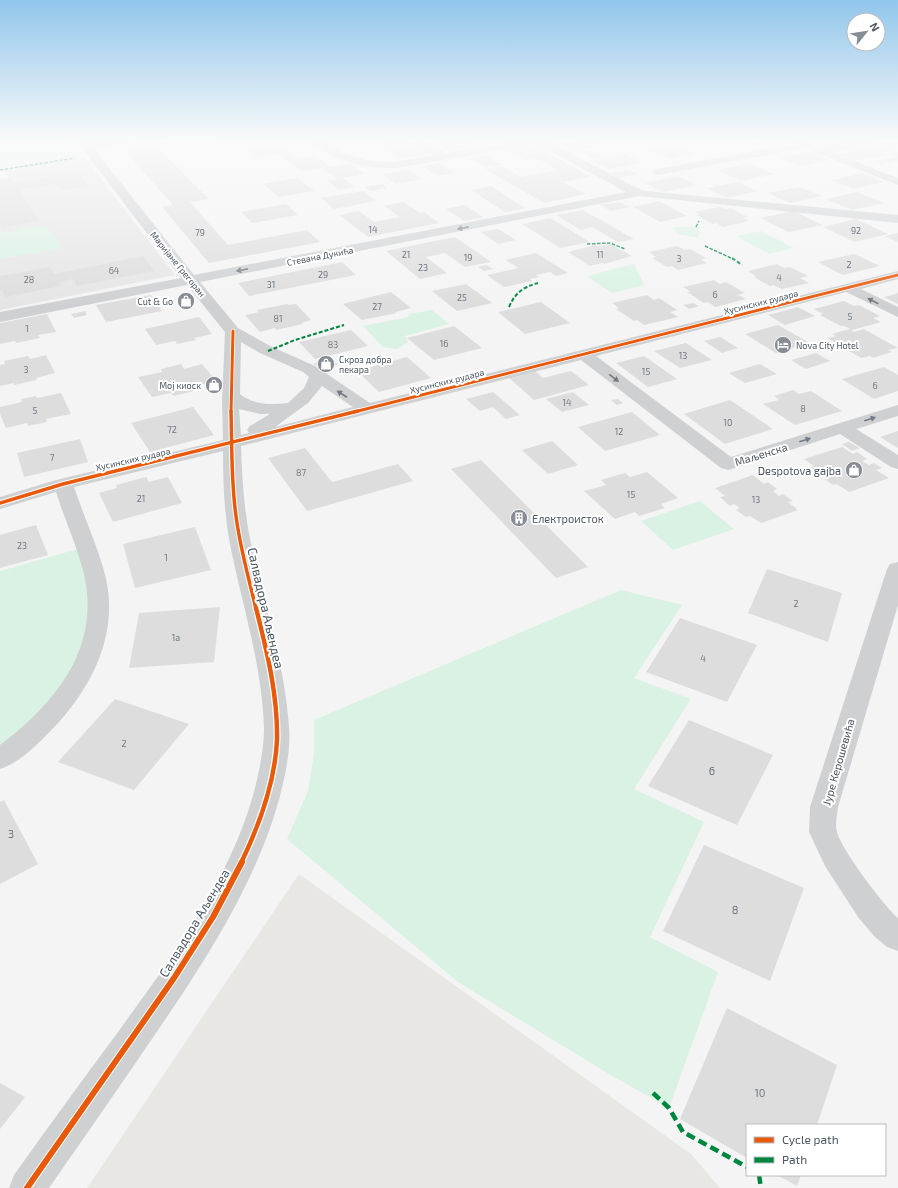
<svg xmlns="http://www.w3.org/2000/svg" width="898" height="1188" font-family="'Exo 2',sans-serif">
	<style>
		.commercial { fill: #e8e7e3 }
		.education { fill: #e6e5e6 }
		.green { fill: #d9f2e3 }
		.building { fill: #ddddde }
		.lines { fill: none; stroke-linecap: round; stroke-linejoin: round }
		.minor { fill: #ced0d2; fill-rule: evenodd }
		.quiet-far2 { stroke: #00873e; stroke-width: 1.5; stroke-dasharray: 3.5 1.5; stroke-linecap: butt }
		.quiet-far1 { stroke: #00873e; stroke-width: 2; stroke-dasharray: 4 2; stroke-linecap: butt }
		.quiet { stroke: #00873e; stroke-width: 4.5; stroke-dasharray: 9 4.5; stroke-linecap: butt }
		.cycleway-far3-casing { stroke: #fff; stroke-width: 4.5 }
		.cycleway-far2-casing { stroke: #fff; stroke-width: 5.5 }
		.cycleway-far1-casing { stroke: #fff; stroke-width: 7 }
		.cycleway-casing { stroke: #fff; stroke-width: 8 }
		.cycleway-far3 { stroke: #e8590c; stroke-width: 3 }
		.cycleway-far2 { stroke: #e8590c; stroke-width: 3.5 }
		.cycleway-far1 { stroke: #e8590c; stroke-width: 4.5 }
		.cycleway { stroke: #e8590c; stroke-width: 6 }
		.oneway { fill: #727b83 }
		.labels { text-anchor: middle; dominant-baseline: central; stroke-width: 4; stroke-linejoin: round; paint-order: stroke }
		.number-label { font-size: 9px; fill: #707881 }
		.far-street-label { font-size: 9px; fill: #4a5661; stroke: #fff }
		.far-poi-label { font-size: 9px; fill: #4a5661; stroke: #fff; text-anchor: end }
		.street-label { font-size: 11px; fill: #4a5661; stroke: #fff }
		.poi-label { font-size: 11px; fill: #4a5661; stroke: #fff; text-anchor: end }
		.near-number-label { font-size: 11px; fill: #707881 }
		.near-street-label { font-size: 13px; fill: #4a5661; stroke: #fff }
	</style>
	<rect width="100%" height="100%" fill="#f4f4f4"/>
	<path class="commercial" d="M299 874 691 1154 720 1188H87Z"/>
	<path class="education" d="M84 157 175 275 0 310V179L8 177 4 170Z"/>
	<path class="green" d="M0 139H68L81 156 0 168Z
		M45 225 62 248 0 259V233Z
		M673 227H696L701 232 698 238 677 234Z
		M761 231 794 248 769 254 736 236Z
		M634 264 644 285 612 293 587 276Z
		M432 310 449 324 405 336 408 342 397 349 383 347 363 326 408 317 409 314Z
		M700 501 734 529 673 550 641 521Z
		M85 547 92 652 0 759V571Z
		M621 590 682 605 634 678 691 699 634 789 704 822 650 937 718 972 669 1108 609 1074 458 982 287 839 308 791 314 753V720Z"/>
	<path class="building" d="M174 139H243L224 143 200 145 198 144 160 150 209 199 190 202 228 245 307 230 320 242 209 263 162 207 173 205 124 150 163 144 160 141Z
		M374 139H406L430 154 399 159 381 147 386 146Z
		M443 139H466L479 146 450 151 433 141Z
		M489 139H517V140L496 143Z
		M579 139H592L605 145 573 151 556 143Z
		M626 139H641L646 141 635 143Z
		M737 139H778V140L751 145Z
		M892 141 898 143V149L882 152 891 155 855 160 838 154 853 151 850 150Z
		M281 143 293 152H290L299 159 316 156 330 167 349 163 364 174 337 179 322 168 301 171 278 154 258 157 247 148Z
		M669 143 685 147 680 148 683 149H687L693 151 689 152 695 154 671 159 657 154H659L649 150H651L646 147Z
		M534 146 591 177 563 182 586 194 544 203 485 169 501 166 521 177 558 170 535 158 526 160 509 151Z
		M588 150 604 157 594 159 578 152Z
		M809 152 830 160 800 166 779 158Z
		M896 152H898V161L881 165 873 161 897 157 888 153Z
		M624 154 642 163 609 169 592 161Z
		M485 155 502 165 485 167 469 158Z
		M439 163 455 173 438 176 422 166Z
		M747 163 774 174 742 181 717 170Z
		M408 170 422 179 395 184 382 174Z
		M628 170 637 174 618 178 610 173Z
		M79 173 89 186 61 190 57 184 19 190 39 221 2 228 0 223V180L12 178 15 183Z
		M862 173 884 182 853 189 831 180Z
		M678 176 697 185 664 192 645 183Z
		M297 178 314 191 279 197 263 184Z
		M343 178 354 187 339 190 328 181Z
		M738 182 758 191 727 198 707 188Z
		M382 184 387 188 371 191 365 187Z
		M491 186 525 208 505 212 471 190Z
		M800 187 822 196 790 203 768 193Z
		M363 191 376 201 334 209 321 198Z
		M857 192 884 203 852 210 826 199Z
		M659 201 672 208 687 216 660 222 633 207Z
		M404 202 420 213 424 212 439 223 368 237 339 215 359 211 374 222 400 217 384 206Z
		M619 202 630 207 611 211 600 205Z
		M286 204 298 215 252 223 241 212Z
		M465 205 483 217 464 221 446 209Z
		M720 207 726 209 730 208 748 217 743 218 749 221 723 227 716 223 713 224 696 215H700L695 212Z
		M583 210 608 224 634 239 618 242 592 227 581 230 556 215Z
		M794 211 823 225 789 232 760 218Z
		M550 218 557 222 590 242 560 248 522 224Z
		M856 219 888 234 855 242 823 227Z
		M498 229 516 240 498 244 481 232Z
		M898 233V242L885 236Z
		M455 237 491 262 465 267 445 253 426 257 447 273 420 279 386 251Z
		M610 244 632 256 604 264 602 263 590 266 568 252 595 245 598 246Z
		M677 246 685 250 690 249 706 258 701 260 707 263 678 270 672 266 667 267 652 258 656 257 649 252Z
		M536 253 568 273 556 276 550 272 536 275 539 277 530 279 532 281 504 287 487 275 519 268 505 260Z
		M854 254 880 266 843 275 818 262Z
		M143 256 155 271 77 286 73 279 59 282 61 286 5 297 2 290 0 291V276L50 267 54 274Z
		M342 262 356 275 249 296 238 283Z
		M777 264 784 268 790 267 808 276 800 278 809 283 782 289 773 285 770 286 754 277 756 276 748 271Z
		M487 265 493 269 484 271 478 267Z
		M714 280 720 284 726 282 745 293 738 295 746 299 715 307 708 302 704 303 687 292H691L683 287Z
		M466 284 492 303 457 311 432 291Z
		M391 292 411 308 395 312 397 313 362 320 343 304Z
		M898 293V304L884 297 892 295Z
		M151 295 162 311 106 322 96 305Z
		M647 295 654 300 659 298 677 310 670 312 678 317 644 325 637 320 634 321 616 309 619 308 612 303Z
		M190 297 195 303 182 306 177 300Z
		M844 301 854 306 859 305 880 316 873 318 881 322 852 330 854 332 864 329 898 348 888 350 892 352 873 358 870 356 861 358 827 338 836 336 832 334 850 329 844 326H841L820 315 823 314 814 309Z
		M541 302 570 323 525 334 498 312Z
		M693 303 699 306 689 309 683 305Z
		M287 304 289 305 296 304 311 320 301 323 303 324 276 330 275 328 260 332 245 315 259 312 257 310Z
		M798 307 815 316 785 325 768 315Z
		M85 311 87 315 74 318 71 314Z
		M47 314 56 332 38 335 40 338 16 343 15 341 0 344V323Z
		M199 317 212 334 194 338 196 340 177 344 175 341 156 345 145 329Z
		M778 325 810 343 776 353 745 334Z
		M454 326 482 348 434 360 407 338Z
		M351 330 368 346 315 359 299 342Z
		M720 337 738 348 722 353 704 341Z
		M686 343 712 360 680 368 654 351Z
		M816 353 830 361 806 369 791 360Z
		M46 355 55 373 36 378 37 380 14 385V383L0 386V365L5 364 4 361 28 356 30 359Z
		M644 356 677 379 648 387 616 363Z
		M407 357 431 378 379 392 357 371Z
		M323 359 338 364 328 370 313 364Z
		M181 364 184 369 202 364 216 381 196 386 198 390 174 396 171 393 152 397 138 377 162 372 161 369Z
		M760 364 777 374 745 383 729 373Z
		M884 367 898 375V391L874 399 842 379Z
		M535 371 543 378 571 371 589 385 534 400 509 378Z
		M793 390 799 394 811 391 842 411 795 425 763 404 779 400 774 396Z
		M493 392 520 415 506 419 493 407 480 411 466 399Z
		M573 392 589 405 562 412 546 399Z
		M61 393 71 414 46 419 47 422 28 426 27 423 6 428 0 414V407L22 402 21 399 36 396 37 398Z
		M618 399 623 403 617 405 611 400Z
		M730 400 773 429 725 444 684 414Z
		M193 407 214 435 150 452 131 423Z
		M632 412 660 435 605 451 578 427Z
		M898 431V448L880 437Z
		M80 439 88 462 24 477 17 453Z
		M552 441 578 465 548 474 522 450Z
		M849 442 860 448 852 451 842 444Z
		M842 447 853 454 857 452 867 459 862 461 869 465 874 463 882 468 876 470 889 478 849 492 837 484 833 485 823 478 828 477 824 473 819 475 808 468 814 466 804 459Z
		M305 448 332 482 398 464 413 481 307 511 268 458Z
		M481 460 588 567 556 578 451 469Z
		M647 472 678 498 661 504 665 508 639 516 635 512 615 519 584 491 606 485 601 480 625 473 630 477Z
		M753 475 764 484 768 482 777 489 773 491 779 496 783 494 793 501 788 502 798 510 761 523 750 516 746 517 736 510 740 508 734 504 730 506 720 497 725 496 715 488Z
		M146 477 149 482 168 477 182 503 113 522 99 493 117 488 116 485Z
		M36 525 48 555 0 568V535Z
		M195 527 211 570 135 588 123 544Z
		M767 569 842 593 828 642 748 613Z
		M220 607 214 662 129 668 139 613Z
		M680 618 757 645 727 702 646 672Z
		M115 699 189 724 134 790 58 762Z
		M689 720 773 755 737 825 648 786Z
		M4 800 38 864 0 884V802Z
		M704 845 804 888 770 981 663 931Z
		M727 1008 837 1065 817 1125H747V1158L680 1119Z
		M0 1083 25 1097 0 1129Z
		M777 1175H801L797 1186Z"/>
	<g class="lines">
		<path class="minor" d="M75 139H85L89 143 120 139H147L142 142 94 149 194 275 626 192 537 144 395 168C368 168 344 164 321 150 316 147 309 144 306 139H318L345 154 370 161 395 162 433 155 409 139H421L446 153 530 139H543L635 187 645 191 898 215V223L640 196 200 282 238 328 272 347 315 366 370 403 898 271V279L861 289 898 307V317L846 292 596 356 731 457 898 405V416L856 429 898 455V469L891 467 840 434 735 468 728 470 721 468 581 360 241 446C242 478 244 509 250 539 263 602 285 663 289 727 291 751 285 776 279 800 255 885 205 961 156 1033 121 1085 85 1136 49 1188H9L14 1175C48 1127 83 1079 118 1032 170 960 226 886 252 799 258 777 264 752 264 728 262 663 241 602 229 539 224 510 223 480 223 451L74 487C84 517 99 549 106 579 118 632 94 683 59 722 43 739 22 762 0 769V745C54 704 99 651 85 579 79 550 65 521 56 492L0 509V497L56 480 223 440 222 402 225 332 187 285 0 322V312L181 278ZM241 342 260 353 303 372 309 377 304 388 288 403C271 405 254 405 240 394ZM322 386 353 407 275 427 308 403ZM239 409 260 414H270L250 426 247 430 249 433 241 435Z
			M787 139H799L820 147 864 139H885L880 142 831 152 898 178V185L804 148 658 175 654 174 652 172 654 170 658 169 793 144 788 142Z
			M898 562V605L838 807C837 815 835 825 837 832 841 849 884 906 898 918V951L887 947 874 936 858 917 825 866 809 832 810 807 887 569 890 564Z"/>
		<path class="quiet-far2" d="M0 141 1 139
			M0 170 75 158
			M696 227 699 221
			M587 244 610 243 625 249
			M705 246 733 259"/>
		<path class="quiet-far1" d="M732 258 742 265
			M509 307C515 293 523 287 538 283
			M268 351 295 340 344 325"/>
		<path class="quiet" d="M653 1093 669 1108 683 1132 747 1167
			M759 1175 761 1188"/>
		<defs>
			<path id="cycleway-far3" d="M231 412 233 331
				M354 412 898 275"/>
			<path id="cycleway-far2" d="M231 411C232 446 231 481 236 516 240 548 249 579 256 609
				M0 503 63 484 358 411"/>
			<path id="cycleway-far1" d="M241 863C259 826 275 782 277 740 278 696 267 651 256 608"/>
			<path id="cycleway" d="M27 1188 174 978 213 917 242 862"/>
		</defs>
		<use href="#cycleway-far3" class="cycleway-far3-casing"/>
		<use href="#cycleway-far2" class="cycleway-far2-casing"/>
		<use href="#cycleway-far1" class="cycleway-far1-casing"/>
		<use href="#cycleway" class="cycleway-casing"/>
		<use href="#cycleway-far3" class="cycleway-far3"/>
		<use href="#cycleway-far2" class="cycleway-far2"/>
		<use href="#cycleway-far1" class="cycleway-far1"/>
		<use href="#cycleway" class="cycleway"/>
	</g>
	<defs><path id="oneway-solid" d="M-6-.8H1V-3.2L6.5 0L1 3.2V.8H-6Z"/></defs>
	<g class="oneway">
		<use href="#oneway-solid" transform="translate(463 228) rotate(169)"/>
		<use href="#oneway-solid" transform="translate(242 270) rotate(169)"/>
		<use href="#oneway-solid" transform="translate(873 301) rotate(-153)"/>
		<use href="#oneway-solid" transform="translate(614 378) rotate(37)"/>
		<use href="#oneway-solid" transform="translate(342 394) rotate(-147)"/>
		<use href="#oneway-solid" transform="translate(870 419) rotate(-18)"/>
		<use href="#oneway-solid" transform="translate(805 440) rotate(-17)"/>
	</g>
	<linearGradient id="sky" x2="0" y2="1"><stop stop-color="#91c6eb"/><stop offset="0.46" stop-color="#fafafa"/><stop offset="1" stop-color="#fafafa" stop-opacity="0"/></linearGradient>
	<rect width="898" height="305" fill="url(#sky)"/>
	<defs>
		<symbol id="shop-disc" viewBox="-11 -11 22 22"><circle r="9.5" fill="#868d94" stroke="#fff"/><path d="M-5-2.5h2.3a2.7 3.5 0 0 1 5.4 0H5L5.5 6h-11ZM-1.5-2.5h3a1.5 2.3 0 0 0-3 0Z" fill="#fff"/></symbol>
		<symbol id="hotel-disc" viewBox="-11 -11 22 22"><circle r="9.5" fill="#868d94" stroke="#fff"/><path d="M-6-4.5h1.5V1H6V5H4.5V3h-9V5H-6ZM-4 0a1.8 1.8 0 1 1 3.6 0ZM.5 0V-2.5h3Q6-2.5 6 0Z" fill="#fff"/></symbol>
		<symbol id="building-disc" viewBox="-11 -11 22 22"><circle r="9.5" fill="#868d94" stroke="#fff"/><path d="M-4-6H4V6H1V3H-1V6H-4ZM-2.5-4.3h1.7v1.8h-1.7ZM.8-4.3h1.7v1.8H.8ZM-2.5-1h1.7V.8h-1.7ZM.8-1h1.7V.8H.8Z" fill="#fff"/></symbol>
	</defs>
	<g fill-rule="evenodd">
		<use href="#shop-disc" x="176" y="291" width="20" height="20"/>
		<use href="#hotel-disc" x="773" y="335" width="20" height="20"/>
		<use href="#shop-disc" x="316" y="354" width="20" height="20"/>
		<use href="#shop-disc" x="204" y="375" width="20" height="20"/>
		<use href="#shop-disc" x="844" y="460" width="20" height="20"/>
		<use href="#building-disc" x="509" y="508" width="20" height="20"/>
	</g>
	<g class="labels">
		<g class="number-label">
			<text x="373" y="229">14</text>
			<text x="856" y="230">92</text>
			<text x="200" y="232">79</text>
			<text x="406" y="254">21</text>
			<text x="600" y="254">11</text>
			<text x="468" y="257">19</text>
			<text x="679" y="258">3</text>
			<text x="849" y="264">2</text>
			<text x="423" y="267">23</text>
			<text x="114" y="270">64</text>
			<text x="323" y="274">29</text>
			<text x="779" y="277">4</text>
			<text x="29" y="279">28</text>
			<text x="271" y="284">31</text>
			<text x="715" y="294">6</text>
			<text x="462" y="297">25</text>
			<text x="377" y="306">27</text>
			<text x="850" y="316">5</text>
			<text x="278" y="318">81</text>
			<text x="27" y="328">1</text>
			<text x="444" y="343">16</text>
			<text x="333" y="344">83</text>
			<text x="683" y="355">13</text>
			<text x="26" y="369">3</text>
			<text x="646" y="371">15</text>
			<text x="875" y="385">6</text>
			<text x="567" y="402">14</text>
			<text x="803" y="408">8</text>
			<text x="35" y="410">5</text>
			<text x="728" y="422">10</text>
			<text x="172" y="429">72</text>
			<text x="619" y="431">12</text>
			<text x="52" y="457">7</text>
			<text x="301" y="472">87</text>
			<text x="631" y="494">15</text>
			<text x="141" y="498">21</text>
			<text x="756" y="499">13</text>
			<text x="22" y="545">23</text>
			<text x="166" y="557">1</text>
			<text x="796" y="603">2</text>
			<text x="176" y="637">1a</text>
			<text x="703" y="658">4</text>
			<text x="124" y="743">2</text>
		</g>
		<g class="far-street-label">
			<text transform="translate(320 256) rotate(-11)">Стевана Дукића</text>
			<text transform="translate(178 264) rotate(51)">Маријане Грегоран</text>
			<text transform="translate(761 302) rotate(-14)">Хусинских рудара</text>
			<text transform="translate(447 381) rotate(-14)">Хусинских рудара</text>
			<text transform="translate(133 459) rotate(-13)">Хусинских рудара</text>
		</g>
		<g class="far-poi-label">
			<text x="173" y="301">Cut &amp; Go</text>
			<text x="796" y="345" text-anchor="start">Nova City Hotel</text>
			<text x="339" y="359" text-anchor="start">Скроз добра<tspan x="339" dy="10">пекара</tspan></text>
			<text x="201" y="385">Мој киоск</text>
		</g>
		<g class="street-label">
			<text transform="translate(761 454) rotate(-17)">Маљенска</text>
			<text transform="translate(838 762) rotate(-74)">Јуре Керошевића</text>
		</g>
		<g class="poi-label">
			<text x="841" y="470">Despotova gajba</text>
			<text x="532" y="518" text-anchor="start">Електроисток</text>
		</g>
		<g class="near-number-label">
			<text x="712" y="770">6</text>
			<text x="11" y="833">3</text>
			<text x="735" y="909">8</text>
			<text x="760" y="1092">10</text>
		</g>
		<g class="near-street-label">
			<text transform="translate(266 608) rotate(77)">Салвадора Аљендеа</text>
			<text transform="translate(194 923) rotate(-59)">Салвадора Аљендеа</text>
		</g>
	</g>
	<rect x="746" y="1124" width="140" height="52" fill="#ffffff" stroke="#b7bbc0"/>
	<rect x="754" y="1137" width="20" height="6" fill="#e8590c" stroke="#b7bbc0"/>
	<text x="782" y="1144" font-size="12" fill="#4a5661">Cycle path</text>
	<rect x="754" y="1157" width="20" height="6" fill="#00873e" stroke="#b7bbc0"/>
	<text x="782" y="1164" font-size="12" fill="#4a5661">Path</text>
	<g transform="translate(866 32) rotate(60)"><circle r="19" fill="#ffffff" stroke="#b7bbc0"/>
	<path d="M0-3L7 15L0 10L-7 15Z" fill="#868d94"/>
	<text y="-6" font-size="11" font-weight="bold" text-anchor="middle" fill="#4a5661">N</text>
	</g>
</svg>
